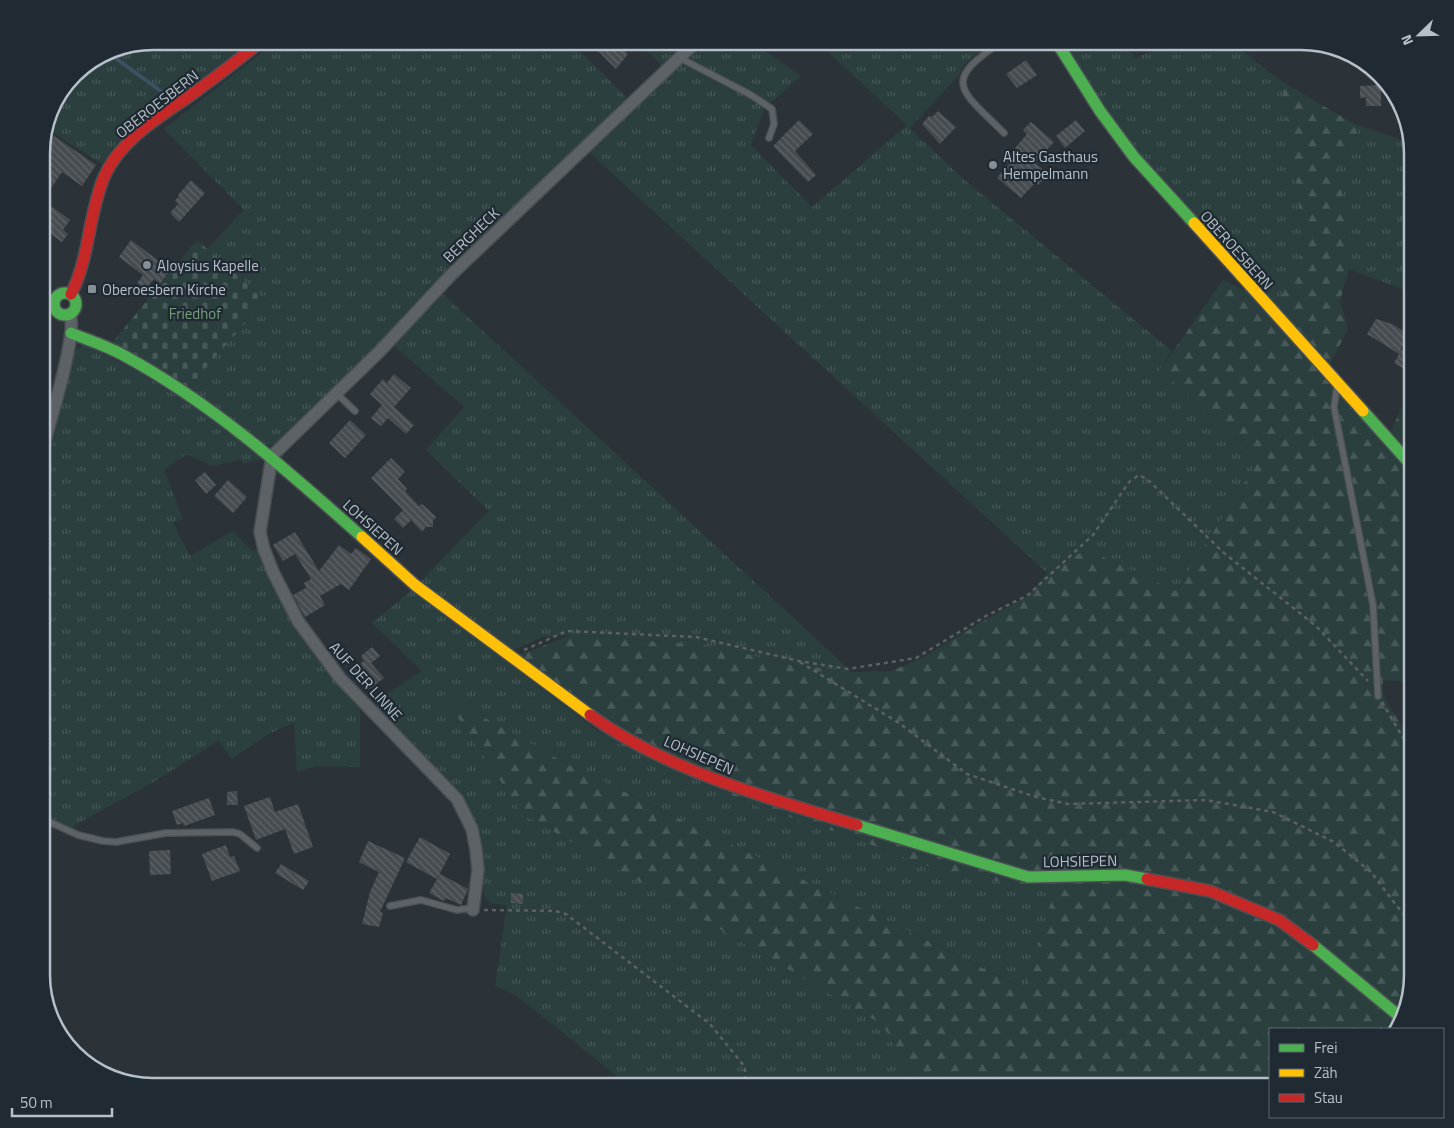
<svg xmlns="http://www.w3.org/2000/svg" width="1454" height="1128" font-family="'Titillium Web',sans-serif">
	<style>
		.grass { fill: url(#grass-tufts) }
		.forest { fill: url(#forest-firs) }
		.cemetery { fill: url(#cemetery-stones) }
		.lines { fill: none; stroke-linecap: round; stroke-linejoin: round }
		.stream { stroke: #3c5161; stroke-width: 4 }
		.building { fill: url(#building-back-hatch) }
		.lane-casing { stroke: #4a4f53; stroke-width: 8 }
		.street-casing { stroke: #4a4f53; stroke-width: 14 }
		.fast-casing { stroke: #4a4f53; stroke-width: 14 }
		.slow-casing { stroke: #4a4f53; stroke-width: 14 }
		.jam-casing { stroke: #4a4f53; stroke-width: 14 }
		.path { stroke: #5a6064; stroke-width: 2.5; stroke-dasharray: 4 4; stroke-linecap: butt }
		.lane { stroke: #5c6266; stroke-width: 5.5 }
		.street { stroke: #5c6266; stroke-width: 11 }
		.fast { stroke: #4caf50; stroke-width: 11 }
		.slow { stroke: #ffc107; stroke-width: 11 }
		.jam { stroke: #c62828; stroke-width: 11 }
		.poi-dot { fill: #868f96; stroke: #1f2a33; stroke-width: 2 }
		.labels { text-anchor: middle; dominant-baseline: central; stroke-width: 4.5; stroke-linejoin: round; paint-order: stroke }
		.street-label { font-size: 15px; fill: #b7c0c8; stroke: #1f2a33 }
		.poi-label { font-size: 15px; fill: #b7c0c8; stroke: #1f2a33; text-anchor: start }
		.park-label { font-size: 15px; fill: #779d7a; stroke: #1f2a33 }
		.rim { fill: none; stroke: #b7c0c8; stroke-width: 2.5 }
	</style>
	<defs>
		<pattern id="grass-tufts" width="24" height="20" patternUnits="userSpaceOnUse" patternTransform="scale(1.25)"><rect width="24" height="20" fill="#2a3f3e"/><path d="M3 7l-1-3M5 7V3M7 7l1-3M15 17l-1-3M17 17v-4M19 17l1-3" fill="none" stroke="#475958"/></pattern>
		<pattern id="forest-firs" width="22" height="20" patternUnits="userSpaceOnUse" patternTransform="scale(1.25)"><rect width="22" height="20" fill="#2a3f3e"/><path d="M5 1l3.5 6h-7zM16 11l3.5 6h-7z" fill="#475958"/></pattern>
		<pattern id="cemetery-stones" width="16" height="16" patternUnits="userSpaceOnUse" patternTransform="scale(1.25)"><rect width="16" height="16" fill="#2a3f3e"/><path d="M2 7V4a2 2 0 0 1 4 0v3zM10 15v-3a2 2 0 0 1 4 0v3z" fill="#475958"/></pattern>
		<pattern id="building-back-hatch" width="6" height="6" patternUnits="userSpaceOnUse" patternTransform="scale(1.25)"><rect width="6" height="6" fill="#474c51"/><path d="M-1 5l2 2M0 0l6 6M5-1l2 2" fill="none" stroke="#5f6469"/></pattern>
	</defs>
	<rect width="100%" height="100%" fill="#2c3338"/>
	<path class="grass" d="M153 41H250L117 142 102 164 46 128 53 103 79 69 110 50Z
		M277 41H576L573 44 627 98 406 314 351 373 278 444 266 445 187 390 265 300 207 249 244 210 164 129Z
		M637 41H689L661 65Z
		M704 41H751L801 76 764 109 751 145 812 207 907 125 827 51 839 41H996C983 50 964 59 959 75L910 128 961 177 1172 351 1160 370 1260 458 1176 591 1088 550 1068 558 1047 573 588 151 683 59Z
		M1062 41H1122L1136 58 1175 41H1229L1281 81 1305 248 1277 306 1135 148 1104 105Z
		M1361 126 1410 143 1413 153V293L1349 269 1351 236 1338 174 1339 166Z
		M443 294 852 672 780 663 716 646 572 635 542 637 518 648 508 650 420 582 489 511 426 450 464 407 393 345Z
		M84 345 130 367 197 408 265 458 243 464 240 460 212 466 187 454 164 470 183 519 173 523 190 556 233 531 252 551 259 549 293 623 329 675 360 709V767L316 766 297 772 294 723 270 733 232 759 218 741 157 780 75 825 72 829 41 813V480L72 352Z
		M412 590 608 739 756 806 845 835 938 870 1002 882 1055 889 1026 989 562 761 443 695 522 813 883 1025 915 1087H630L516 995 495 986 507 905 490 903 485 898C479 877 484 854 478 833 467 788 409 744 376 712L377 700 422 671 372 623Z"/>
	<path class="forest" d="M1281 81 1351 122 1361 126 1339 166 1338 174 1351 236 1349 269 1340 301 1348 329 1328 368 1388 437 1413 384V682L1383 680V693L1386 701 1413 744V975L1394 1029H1270V1087H915L883 1025 522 813 442 694 562 761 1025 989 1055 889 1002 882 938 870 845 835 756 806 608 739 516 656 572 635 716 646 780 663 852 672 891 671 924 657 980 623 1028 596 1047 573 1068 558 1088 550 1176 591 1260 458 1160 370 1223 280 1277 306 1305 248Z"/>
	<path class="cemetery" d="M197 240 265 300 187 390 112 343Z"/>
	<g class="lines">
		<path class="stream" d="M107 52 165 94"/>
	</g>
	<path class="building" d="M606 41H615L628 54 616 69 597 50Z
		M1026 60 1037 75 1017 88 1006 74Z
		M1381 85V106H1366V97L1360 98V86Z
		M938 111 956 127 940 144 922 124 929 116 932 117Z
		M799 120 813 134 795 151 816 175 808 182 773 146Z
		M1076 120 1085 131 1065 148 1056 136Z
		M1031 122 1054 142 1035 163 1048 174 1038 185 1035 183 1021 198 997 178 1009 164 1005 160 1027 134 1023 130Z
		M54 136 96 165 82 186 62 172 43 200 70 220 63 230 68 234 62 242 42 228V174L45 169 42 154Z
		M191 180 205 193 179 222 170 213 178 204 175 201 179 196 178 195Z
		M131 240 164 265 162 267 169 272 160 284 154 279 146 289 137 283 143 275 119 257Z
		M1376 319 1392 324 1408 334 1400 352 1402 350 1413 356V374L1394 363 1399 354 1367 334Z
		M394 374 411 388 394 407 414 425 406 434 388 418 381 426 371 418 382 405 370 394 383 379 387 383Z
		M350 420 366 435 345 458 329 443Z
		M391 458 405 472 398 479 407 489 405 491 419 506 422 504 436 517 433 521V527H426L422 532 411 520 403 528 394 519 403 510 371 478Z
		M205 472 216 485 206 494 195 480Z
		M228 480 247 497 233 513 214 496Z
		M295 532 319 571 339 545 351 554 356 548 371 559 349 590 341 584 320 596 325 605 305 617 293 595 306 588 304 583 311 579 295 554 283 561 273 545Z
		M372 647 380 656 371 663 384 678 368 690 353 670 364 661 361 656Z
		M237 791 238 805H227V792Z
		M270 797 275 812 298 804 313 847 294 854 285 829 256 840 244 806Z
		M209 798 215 815 184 826 183 823 177 825 172 811Z
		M420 837 450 854 437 879 406 862Z
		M368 841 405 858 380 912 383 913 379 927 362 924 370 892 379 872 359 862Z
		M226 845 230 857 234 856 240 871 212 881 202 854Z
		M170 850 171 874 150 875 149 851Z
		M281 864 309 881 303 890 275 873Z
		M440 874 468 889 461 905 446 898 444 901 429 893Z
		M511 893 523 894V904L511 903Z"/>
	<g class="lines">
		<defs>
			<path id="lane" d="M1003 41C940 82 960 89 1004 133
				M680 58 751 95 772 109 774 124 769 138
				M1337 387 1334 407 1373 605 1378 696
				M337 394 355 411
				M41 818 78 835 103 841 116 842 166 833 233 832 240 834 257 848
				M390 906 421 900 457 910 473 908"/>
			<path id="street" d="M41 454C48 428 78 335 70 314
				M473 910 478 870 476 850 472 829 457 799 340 678 298 621 273 572 264 549 260 532 272 456 380 351 451 275 697 41"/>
			<path id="fast" d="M1056 41 1100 111 1134 157 1194 223
				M54 304a11 11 0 1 1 22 0a11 11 0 1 1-22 0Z
				M71 333C88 340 107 346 123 355 212 403 287 470 362 537
				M1363 411 1413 467
				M857 825 1028 877 1125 875 1147 879
				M1313 945 1399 1016"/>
			<path id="slow" d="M1194 223 1363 411
				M362 537 415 585 590 715"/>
			<path id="jam" d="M71 294C90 257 88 215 104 177 121 138 162 116 195 92 217 76 240 59 261 41
				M590 715C666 770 767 798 857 825
				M1147 879 1210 891 1279 920 1313 945"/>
		</defs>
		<use href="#lane" class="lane-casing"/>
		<use href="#street" class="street-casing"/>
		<use href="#fast" class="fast-casing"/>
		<use href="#slow" class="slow-casing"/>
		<use href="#jam" class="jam-casing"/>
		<path class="path" d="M524 650 567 631 696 637 799 661 848 669 916 658 986 616 1028 595 1093 535 1129 482 1139 475 1147 479 1224 553 1316 626 1368 681
			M800 662 899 723 967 774 1036 797 1068 804 1206 800 1273 812 1334 842 1371 872 1413 927
			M1382 702 1413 755
			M484 910 555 911 566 914 710 1024 745 1067V1087"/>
		<use href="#lane" class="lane"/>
		<use href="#street" class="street"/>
		<use href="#fast" class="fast"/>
		<use href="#slow" class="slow"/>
		<use href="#jam" class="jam"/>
	</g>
	<g class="poi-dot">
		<circle cx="993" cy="165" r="5"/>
		<circle cx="147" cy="265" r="5"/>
		<rect x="87" y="284" width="10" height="10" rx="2.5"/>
	</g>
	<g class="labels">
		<g class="street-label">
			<text transform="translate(157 104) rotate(-38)">OBEROESBERN</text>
			<text transform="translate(471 235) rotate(-44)">BERGHECK</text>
			<text transform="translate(1237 250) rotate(48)">OBEROESBERN</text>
			<text transform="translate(373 527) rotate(42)">LOHSIEPEN</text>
			<text transform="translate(366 681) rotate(48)">AUF DER LINNE</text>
			<text transform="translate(699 755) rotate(24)">LOHSIEPEN</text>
			<text transform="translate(1080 861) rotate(-1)">LOHSIEPEN</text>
		</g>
		<g class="poi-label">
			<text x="1003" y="156">Altes Gasthaus<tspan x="1003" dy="17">Hempelmann</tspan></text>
			<text x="157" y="265">Aloysius Kapelle</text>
			<text x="102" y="289">Oberoesbern Kirche</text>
		</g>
		<g class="park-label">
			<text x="195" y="313">Friedhof</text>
		</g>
	</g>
	<path d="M0 0H1454V1128H0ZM153 50H1301A103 103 0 0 1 1404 153V975A103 103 0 0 1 1301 1078H153A103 103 0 0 1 50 975V153A103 103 0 0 1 153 50Z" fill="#1f2a33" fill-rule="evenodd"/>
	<path class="rim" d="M153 50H1301A103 103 0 0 1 1404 153V975A103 103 0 0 1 1301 1078H153A103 103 0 0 1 50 975V153A103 103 0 0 1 153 50Z"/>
	<rect x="1269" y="1028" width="175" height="90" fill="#1f2a33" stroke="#5c666f"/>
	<rect x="1279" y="1044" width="25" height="8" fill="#4caf50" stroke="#5c666f"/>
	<text x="1314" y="1053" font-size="15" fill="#b7c0c8">Frei</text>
	<rect x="1279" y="1069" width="25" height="8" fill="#ffc107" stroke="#5c666f"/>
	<text x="1314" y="1078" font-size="15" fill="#b7c0c8">Zäh</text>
	<rect x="1279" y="1094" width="25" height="8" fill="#c62828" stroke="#5c666f"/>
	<text x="1314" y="1103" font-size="15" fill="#b7c0c8">Stau</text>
	<g transform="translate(1419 35) rotate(247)" stroke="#1f2a33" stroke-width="4" paint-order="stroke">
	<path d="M0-4L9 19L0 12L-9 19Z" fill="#b7c0c8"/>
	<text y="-8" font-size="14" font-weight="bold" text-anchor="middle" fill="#b7c0c8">N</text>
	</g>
	<path d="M12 1108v8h100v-8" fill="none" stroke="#b7c0c8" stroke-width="2.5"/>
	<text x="20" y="1108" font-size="15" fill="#b7c0c8" stroke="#1f2a33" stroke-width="4" paint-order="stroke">50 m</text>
</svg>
